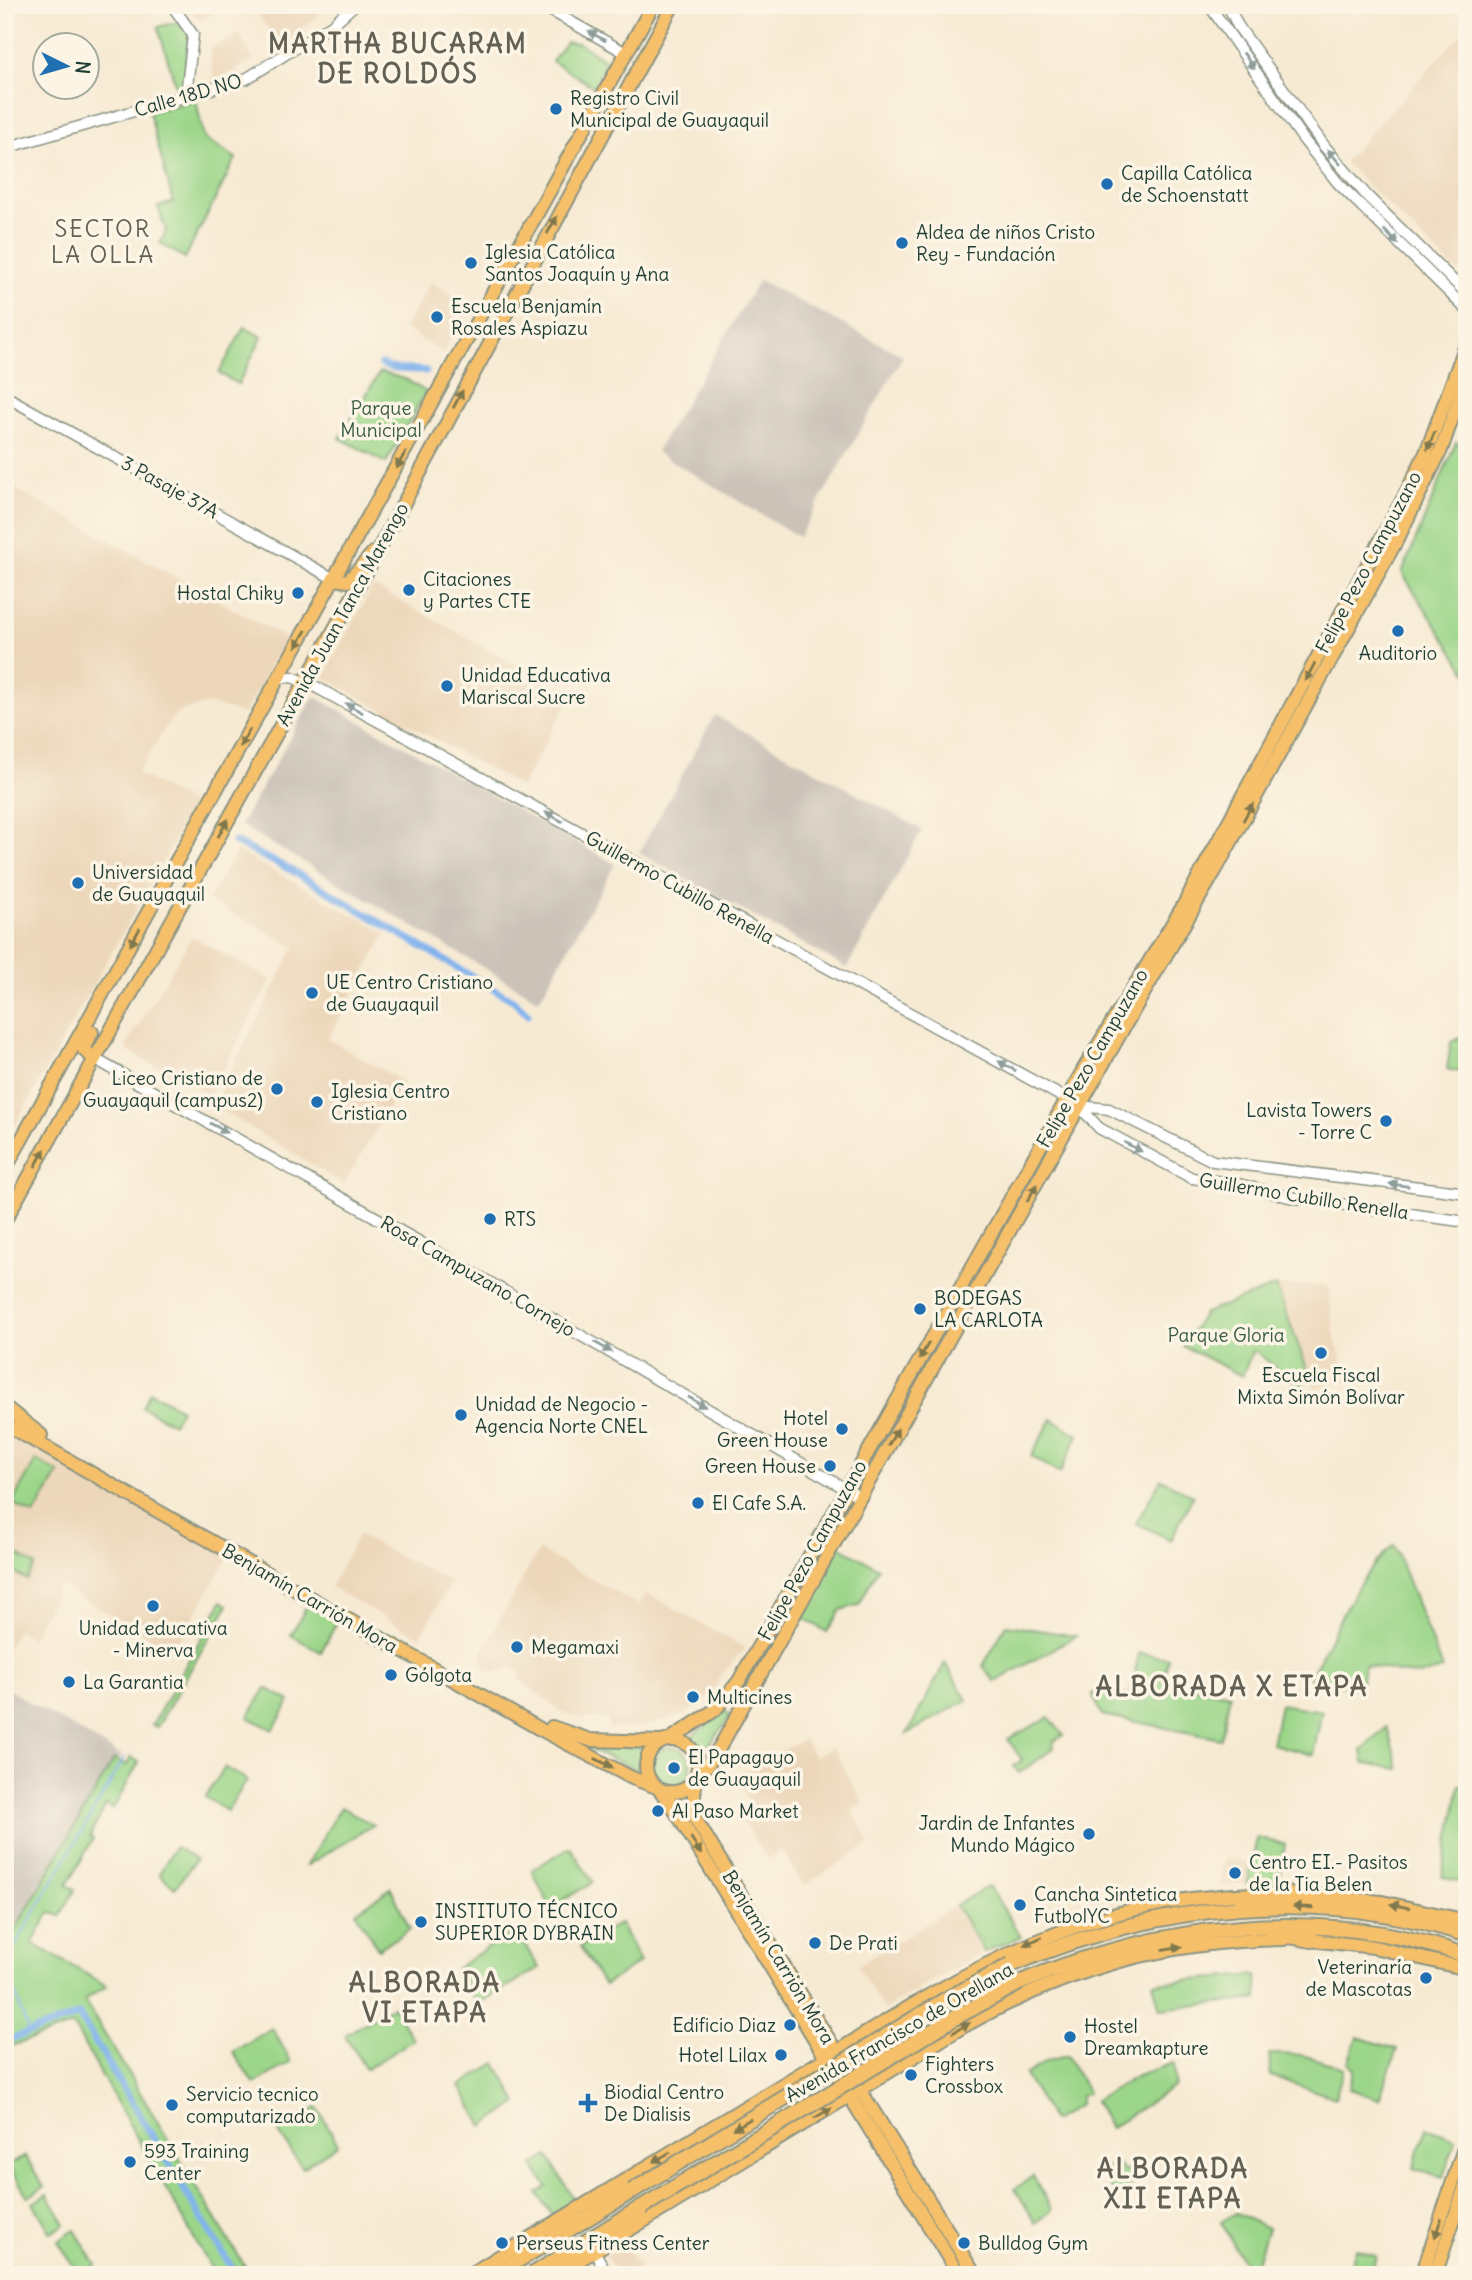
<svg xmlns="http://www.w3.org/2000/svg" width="1472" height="2280" font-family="Delius,sans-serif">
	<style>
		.built { fill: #ecd7ba }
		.industrial { fill: #cbc2b8 }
		.green { fill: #9cd68a; stroke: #5e8a5f; stroke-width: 2 }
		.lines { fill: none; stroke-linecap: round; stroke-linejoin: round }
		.stream { stroke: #81b3ed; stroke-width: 2 }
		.canal { stroke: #81b3ed; stroke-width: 7 }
		.minor-casing { stroke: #8b9484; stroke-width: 13 }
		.major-casing { stroke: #8b9484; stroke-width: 16 }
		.highway-casing { stroke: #8b9484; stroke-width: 18 }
		.minor { stroke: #fff; stroke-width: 10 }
		.major { stroke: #f6c06b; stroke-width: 12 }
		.highway { stroke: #f6c06b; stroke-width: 14 }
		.highway-bridge-casing { stroke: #8b9484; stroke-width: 18; stroke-linecap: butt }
		.highway-bridge { stroke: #f6c06b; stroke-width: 14 }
		.oneway { fill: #8f9e9a }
		.oneway2 { fill: #80784d }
		.poi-dot { fill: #1f6fb2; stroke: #fcf5e5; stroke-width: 2.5 }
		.labels { text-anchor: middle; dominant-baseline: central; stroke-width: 7; stroke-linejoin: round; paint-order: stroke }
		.street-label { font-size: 19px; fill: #1f3d34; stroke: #fcf5e5 }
		.poi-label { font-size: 19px; fill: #1f3d34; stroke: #fcf5e5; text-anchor: start }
		.park-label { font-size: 19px; fill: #385c45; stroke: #fcf5e5 }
		.quarter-label { font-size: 23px; letter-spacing: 2px; fill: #626154; stroke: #fcf5e5 }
		.district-label { font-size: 26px; font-weight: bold; letter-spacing: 2px; fill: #626154; stroke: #fcf5e5 }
	</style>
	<rect width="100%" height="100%" fill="#fcf5e5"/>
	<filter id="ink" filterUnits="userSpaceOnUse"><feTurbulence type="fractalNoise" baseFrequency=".0143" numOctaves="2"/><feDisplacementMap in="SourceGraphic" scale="14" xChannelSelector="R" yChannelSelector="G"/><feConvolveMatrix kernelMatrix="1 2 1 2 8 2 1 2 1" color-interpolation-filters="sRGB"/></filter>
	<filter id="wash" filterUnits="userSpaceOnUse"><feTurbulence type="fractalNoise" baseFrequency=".00686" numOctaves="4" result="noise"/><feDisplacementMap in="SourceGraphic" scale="28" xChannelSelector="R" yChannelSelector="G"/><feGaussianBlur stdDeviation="1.57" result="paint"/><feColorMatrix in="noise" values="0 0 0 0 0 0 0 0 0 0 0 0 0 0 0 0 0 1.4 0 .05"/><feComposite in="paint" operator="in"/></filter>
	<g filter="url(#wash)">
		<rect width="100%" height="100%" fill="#f7ead3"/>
		<path class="built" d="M188 5H228L200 21Z
			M258 5H329L281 48 256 11Z
			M1467 27V276L1454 269 1344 162Z
			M239 34 253 60 214 82 210 49Z
			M431 282 470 304 443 352 404 329Z
			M5 483 286 638 244 714 209 704 183 710 172 718 137 773 194 805 5 1143Z
			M373 586 571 695 521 787 323 677Z
			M237 851 386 933 328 1039 404 1082 344 1184 213 1105 295 947 208 900Z
			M194 938 271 980 209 1095 127 1050 126 1046 190 939Z
			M1328 1285 1334 1333 1348 1381 1315 1388 1276 1286Z
			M5 1434 34 1445 230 1554 174 1651 60 1585 31 1638 18 1629 5 1651Z
			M358 1535 451 1582 420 1637 330 1587Z
			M539 1550 639 1605 646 1593 746 1648 720 1675 717 1686 711 1695 686 1714 641 1727 608 1728V1719L575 1717 560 1711 519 1679 522 1673 513 1667 493 1673 485 1669 482 1663 484 1655 481 1653Z
			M804 1739 814 1757 833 1747 863 1803 852 1809 870 1844 804 1886 782 1850 767 1859 741 1818 754 1810 735 1777Z
			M1224 1858 1250 1863 1245 1883 1220 1886Z
			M955 1906 982 1953 884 2010 857 1966Z
			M625 2244 640 2268 629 2275H617L606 2256Z"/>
		<path class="industrial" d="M759 280 903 356 799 537 656 452Z
			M314 696 615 864 539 1000 240 825Z
			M715 715 922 830 847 968 639 853Z
			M5 1688 122 1756 5 1954Z"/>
		<path class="green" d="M176 22 189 30 184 90 178 93 158 27Z
			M566 42 578 43 604 59 605 65 594 87 552 61Z
			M196 100 204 138 236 158 185 258 160 243 166 231 158 207 173 202 149 112Z
			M244 327 262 337 238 384 219 373Z
			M380 372 407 380 426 392 386 463 340 438Z
			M1456 442 1467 453V673L1402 573Z
			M1467 1035V1073L1447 1069 1451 1042Z
			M1276 1286 1309 1374 1301 1387 1253 1350 1242 1376 1183 1346 1204 1313Z
			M150 1392 181 1409 173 1424 142 1407Z
			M1052 1419 1078 1435 1060 1473 1031 1456Z
			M36 1460 59 1473 34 1515 12 1503Z
			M1161 1479 1193 1496 1171 1540 1136 1523Z
			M1394 1545 1442 1669 1419 1676 1365 1665 1359 1689 1310 1678C1333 1635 1355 1577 1394 1545Z
			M839 1546 878 1568 859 1605 840 1610 827 1632 802 1617Z
			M10 1550 35 1565 27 1580 5 1567Z
			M310 1600 339 1618 321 1652 291 1635Z
			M222 1601 228 1605 157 1727 152 1725Z
			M1006 1625 1076 1636 995 1682 983 1666Z
			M1139 1653 1168 1658 1164 1681 1230 1694 1221 1739 1102 1715 1092 1694 1097 1691 1130 1696Z
			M945 1663 967 1700 907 1734Z
			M266 1688 290 1701 273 1730 248 1717Z
			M1280 1704 1322 1711 1313 1755 1272 1744Z
			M725 1711 731 1715 703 1753 690 1737Z
			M1049 1717 1063 1735 1053 1742 1054 1748 1019 1773 1014 1766 1022 1760 1008 1739Z
			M1387 1727 1399 1769 1364 1763 1362 1750Z
			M579 1743 641 1747 637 1770 579 1745Z
			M651 1767a20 20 0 1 1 40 0a20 20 0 1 1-40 0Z
			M131 1757 139 1762 113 1809 106 1805 90 1836 93 1839 67 1885 75 1890 60 1916 50 1912 32 1943 107 1986 84 2000 250 2275H215L73 2025 5 2048V1947L114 1759 127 1765Z
			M225 1767 247 1780 227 1811 205 1797Z
			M1467 1783V1883L1442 1877 1460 1785Z
			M341 1807 373 1825 306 1866Z
			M1257 1838 1285 1844 1278 1885H1247Z
			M175 1847 196 1859 175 1888 159 1874Z
			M570 1847 593 1882 550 1908 532 1870Z
			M989 1886 1021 1937 984 1952 956 1905Z
			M391 1888 410 1929 378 1949 356 1912Z
			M620 1923 640 1962 604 1985 580 1947Z
			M515 1930 539 1968 478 2004 456 1968Z
			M1257 1975 1258 1999 1160 2009 1153 1983Z
			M393 2006 413 2040 366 2069 345 2035Z
			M272 2028 291 2062 254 2084 233 2052Z
			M1357 2037 1397 2049 1379 2099 1349 2089 1354 2069 1348 2062Z
			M1269 2054 1303 2055 1344 2068 1335 2098 1271 2076Z
			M1067 2056 1088 2093 1081 2096 1080 2104 1053 2121 1025 2075 1047 2061Z
			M496 2063 518 2103 483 2126 460 2086Z
			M1174 2063 1175 2086 1110 2128 1095 2101 1137 2076Z
			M317 2107 338 2144 302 2168 278 2131Z
			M1427 2128 1456 2139 1443 2177 1413 2168Z
			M25 2156 44 2187 28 2197 9 2166Z
			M548 2156 575 2201 552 2215 538 2193 547 2187 533 2165Z
			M1116 2163 1125 2172 1131 2169 1139 2180 1116 2196 1102 2172Z
			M1033 2176 1052 2210 1036 2223 1015 2189Z
			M47 2194 65 2224 51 2233 33 2203Z
			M1236 2213 1268 2228 1255 2267 1248 2270 1221 2222Z
			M75 2230 96 2265 79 2275 58 2241Z
			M1356 2249 1376 2256 1370 2275H1347Z"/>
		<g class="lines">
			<path class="stream" d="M29 2034 5 1963 125 1757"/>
			<path class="canal" d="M381 364C397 373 409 367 426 371
				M234 842 293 871 514 1001 528 1014
				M5 2041 79 2015 236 2275"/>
		</g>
	</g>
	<g filter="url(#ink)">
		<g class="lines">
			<defs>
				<path id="minor" d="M172 5 193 35 186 95
					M541 5 626 53
					M1209 5 1303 139 1338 183 1467 310
					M1228 5 1238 26 1325 147 1368 197 1467 294
					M5 148 246 79 332 25 354 5
					M5 396 334 579
					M278 678 292 677 314 686 1079 1106 1099 1128 1192 1178 1238 1184 1289 1197 1467 1222
					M95 1059 416 1240 858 1496
					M1079 1106 1109 1109 1213 1161 1467 1193
					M594 2251 608 2275
					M5 2262 13 2275"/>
				<path id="major" d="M334 579 348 581 373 553
					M92 1032 84 1050 95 1059
					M5 1169 653 5
					M5 1220 362 580 673 5
					M5 1407 41 1435
					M5 1424 540 1729 632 1778 654 1786
					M552 1727 590 1740 661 1742
					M669 1740 715 1710 739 1681 1085 1067 1182 908 1403 499 1426 453 1467 342
					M646 1766a26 26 0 1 1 52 0a26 26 0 1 1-52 0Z
					M697 1772 707 1766 721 1745 1125 1025 1215 871 1399 536 1441 450 1467 376
					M696 1776 693 1805 696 1820 800 1993 975 2275
					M659 1789 671 1804 959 2275
					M1281 1893 1382 1902 1467 1921
					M1302 1939 1374 1947 1467 1969
					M836 2052C976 1965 1085 1899 1256 1894
					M469 2275 826 2058
					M555 2275 964 2026C1071 1967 1162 1942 1284 1939
					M1422 2275 1467 2139
					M1435 2275 1467 2181"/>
				<path id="highway" d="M1242 1901 1288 1893
					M1271 1933 1312 1940
					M1011 1965C1153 1905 1318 1884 1467 1935
					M1019 1983C1159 1924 1321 1904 1467 1956
					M494 2275 632 2191
					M532 2275 642 2207"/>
			</defs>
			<use href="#minor" class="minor-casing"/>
			<use href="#major" class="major-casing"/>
			<use href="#highway" class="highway-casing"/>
			<use href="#minor" class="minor"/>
			<use href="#major" class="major"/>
			<use href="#highway" class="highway"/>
			<defs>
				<path id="highway-bridge" d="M632 2191 945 2000 1011 1965
					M642 2207 956 2017 1019 1983"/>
			</defs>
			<use href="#highway-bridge" class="highway-bridge-casing"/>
			<use href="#highway-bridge" class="highway-bridge"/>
		</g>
		<defs><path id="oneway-solid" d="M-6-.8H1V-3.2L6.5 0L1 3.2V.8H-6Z" transform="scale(1.75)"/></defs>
		<g class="oneway">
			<use href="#oneway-solid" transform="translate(597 36) rotate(-150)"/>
			<use href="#oneway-solid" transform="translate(1249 61) rotate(55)"/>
			<use href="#oneway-solid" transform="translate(1334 157) rotate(-131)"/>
			<use href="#oneway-solid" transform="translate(1391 237) rotate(46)"/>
			<use href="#oneway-solid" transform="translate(354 708) rotate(-151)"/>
			<use href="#oneway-solid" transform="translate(554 817) rotate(-151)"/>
			<use href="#oneway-solid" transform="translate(1007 1066) rotate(-151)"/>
			<use href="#oneway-solid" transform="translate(219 1128) rotate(29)"/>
			<use href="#oneway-solid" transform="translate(1133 1147) rotate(28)"/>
			<use href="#oneway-solid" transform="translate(1399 1185) rotate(-173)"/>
			<use href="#oneway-solid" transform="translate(603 1347) rotate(30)"/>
			<use href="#oneway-solid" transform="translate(697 1402) rotate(30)"/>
		</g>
		<g class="oneway2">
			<use href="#oneway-solid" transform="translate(552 225) rotate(-61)"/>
			<use href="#oneway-solid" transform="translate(458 399) rotate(-62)"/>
			<use href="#oneway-solid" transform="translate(1431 441) rotate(112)"/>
			<use href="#oneway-solid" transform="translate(401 460) rotate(119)"/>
			<use href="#oneway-solid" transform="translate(301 639) rotate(120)"/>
			<use href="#oneway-solid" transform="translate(1310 672) rotate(119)"/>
			<use href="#oneway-solid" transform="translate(245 738) rotate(119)"/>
			<use href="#oneway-solid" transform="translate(1248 812) rotate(-61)"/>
			<use href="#oneway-solid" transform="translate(223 828) rotate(-61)"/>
			<use href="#oneway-solid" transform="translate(135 937) rotate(119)"/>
			<use href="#oneway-solid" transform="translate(40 1158) rotate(-61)"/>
			<use href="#oneway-solid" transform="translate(1032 1193) rotate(-61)"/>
			<use href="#oneway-solid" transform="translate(924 1351) rotate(120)"/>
			<use href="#oneway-solid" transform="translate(893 1437) rotate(-60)"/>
			<use href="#oneway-solid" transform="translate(604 1763) rotate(27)"/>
			<use href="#oneway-solid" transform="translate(696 1846) rotate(59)"/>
			<use href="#oneway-solid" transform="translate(1400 1906) rotate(-169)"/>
			<use href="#oneway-solid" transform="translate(1303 1907) rotate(-176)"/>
			<use href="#oneway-solid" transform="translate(1033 1941) rotate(157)"/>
			<use href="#oneway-solid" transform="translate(1172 1948) rotate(-9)"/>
			<use href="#oneway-solid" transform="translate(961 2028) rotate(-31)"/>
			<use href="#oneway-solid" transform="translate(823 2113) rotate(-31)"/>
			<use href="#oneway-solid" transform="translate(742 2124) rotate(149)"/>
			<use href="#oneway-solid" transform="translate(662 2157) rotate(149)"/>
			<use href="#oneway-solid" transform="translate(1438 2228) rotate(108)"/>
		</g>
	</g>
	<g class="poi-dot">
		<circle cx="556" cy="109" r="7"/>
		<circle cx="1107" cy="184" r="7"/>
		<circle cx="902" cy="243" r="7"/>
		<circle cx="471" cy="263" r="7"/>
		<circle cx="437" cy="317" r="7"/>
		<circle cx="409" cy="590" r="7"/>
		<circle cx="298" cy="593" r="7"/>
		<circle cx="1398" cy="631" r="7"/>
		<circle cx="447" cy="686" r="7"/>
		<circle cx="78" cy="883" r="7"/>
		<circle cx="312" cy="993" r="7"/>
		<circle cx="277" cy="1089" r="7"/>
		<circle cx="317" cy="1102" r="7"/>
		<circle cx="1386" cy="1121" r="7"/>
		<circle cx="490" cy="1219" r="7"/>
		<circle cx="920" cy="1309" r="7"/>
		<circle cx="1321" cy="1353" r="7"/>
		<circle cx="461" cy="1415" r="7"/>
		<circle cx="842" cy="1429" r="7"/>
		<circle cx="830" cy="1466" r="7"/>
		<circle cx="698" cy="1503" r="7"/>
		<circle cx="153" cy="1606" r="7"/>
		<circle cx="517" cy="1647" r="7"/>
		<circle cx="391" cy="1675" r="7"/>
		<circle cx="69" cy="1682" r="7"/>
		<circle cx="693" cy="1697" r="7"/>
		<circle cx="674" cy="1768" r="7"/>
		<circle cx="658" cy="1811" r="7"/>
		<circle cx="1089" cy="1834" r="7"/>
		<circle cx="1235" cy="1873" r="7"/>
		<circle cx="1020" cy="1905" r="7"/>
		<circle cx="421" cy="1922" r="7"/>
		<circle cx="815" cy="1943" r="7"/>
		<circle cx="1426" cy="1978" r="7"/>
		<circle cx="790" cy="2025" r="7"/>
		<circle cx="1070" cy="2037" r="7"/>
		<circle cx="781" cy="2055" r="7"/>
		<circle cx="911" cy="2075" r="7"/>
		<path d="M584.5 2092.5h7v7h7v7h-7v7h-7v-7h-7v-7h7z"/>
		<circle cx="172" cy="2105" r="7"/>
		<circle cx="130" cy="2162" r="7"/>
		<circle cx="502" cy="2243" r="7"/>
		<circle cx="964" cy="2243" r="7"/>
	</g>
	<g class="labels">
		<g class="street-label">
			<text transform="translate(188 95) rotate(-16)">Calle 18D NO</text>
			<text transform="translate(170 487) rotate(29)">3 Pasaje 37A</text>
			<text transform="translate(1368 562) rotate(-62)">Felipe Pezo Campuzano</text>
			<text transform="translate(342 614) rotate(-61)">Avenida Juan Tanca Marengo</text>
			<text transform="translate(680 887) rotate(29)">Guillermo Cubillo Renella</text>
			<text transform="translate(1092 1058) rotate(-60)">Felipe Pezo Campuzano</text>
			<text transform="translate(1304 1196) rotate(9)">Guillermo Cubillo Renella</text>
			<text transform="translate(478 1276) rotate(30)">Rosa Campuzano Cornejo</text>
			<text transform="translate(812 1550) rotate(-61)">Felipe Pezo Campuzano</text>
			<text transform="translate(310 1598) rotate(30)">Benjamín Carrión Mora</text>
			<text transform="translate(779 1957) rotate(59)">Benjamín Carrión Mora</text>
			<text transform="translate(899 2032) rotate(-30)">Avenida Francisco de Orellana</text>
		</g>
		<g class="poi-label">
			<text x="570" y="98">Registro Civil<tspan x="570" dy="22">Municipal de Guayaquil</tspan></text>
			<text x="1121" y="173">Capilla Católica<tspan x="1121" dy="22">de Schoenstatt</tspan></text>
			<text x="916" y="232">Aldea de niños Cristo<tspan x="916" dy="22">Rey - Fundación</tspan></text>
			<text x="485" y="252">Iglesia Católica<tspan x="485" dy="22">Santos Joaquín y Ana</tspan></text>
			<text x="451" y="306">Escuela Benjamín<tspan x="451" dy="22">Rosales Aspiazu</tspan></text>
			<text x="423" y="579">Citaciones<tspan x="423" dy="22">y Partes CTE</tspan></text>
			<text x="284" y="593" text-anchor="end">Hostal Chiky</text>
			<text x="1398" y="653" text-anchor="middle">Auditorio</text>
			<text x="461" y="675">Unidad Educativa<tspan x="461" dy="22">Mariscal Sucre</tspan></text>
			<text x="92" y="872">Universidad<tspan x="92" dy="22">de Guayaquil</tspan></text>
			<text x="326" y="982">UE Centro Cristiano<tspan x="326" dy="22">de Guayaquil</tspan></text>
			<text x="263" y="1078" text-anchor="end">Liceo Cristiano de<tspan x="263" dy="22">Guayaquil (campus2)</tspan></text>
			<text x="331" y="1091">Iglesia Centro<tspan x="331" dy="22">Cristiano</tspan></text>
			<text x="1372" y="1110" text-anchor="end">Lavista Towers<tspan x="1372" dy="22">- Torre C</tspan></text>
			<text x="504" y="1219">RTS</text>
			<text x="934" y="1298">BODEGAS<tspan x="934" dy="22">LA CARLOTA</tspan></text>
			<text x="1321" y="1375" text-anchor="middle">Escuela Fiscal<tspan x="1321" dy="22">Mixta Simón Bolívar</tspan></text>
			<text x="475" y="1404">Unidad de Negocio -<tspan x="475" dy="22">Agencia Norte CNEL</tspan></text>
			<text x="828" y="1418" text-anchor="end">Hotel<tspan x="828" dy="22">Green House</tspan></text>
			<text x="816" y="1466" text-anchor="end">Green House</text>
			<text x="712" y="1503">El Cafe S.A.</text>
			<text x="153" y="1628" text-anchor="middle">Unidad educativa<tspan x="153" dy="22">- Minerva</tspan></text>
			<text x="531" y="1647">Megamaxi</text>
			<text x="405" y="1675">Gólgota</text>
			<text x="83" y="1682">La Garantia</text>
			<text x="707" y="1697">Multicines</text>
			<text x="688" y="1757">El Papagayo<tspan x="688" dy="22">de Guayaquil</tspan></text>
			<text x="672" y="1811">Al Paso Market</text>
			<text x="1075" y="1823" text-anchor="end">Jardin de Infantes<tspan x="1075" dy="22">Mundo Mágico</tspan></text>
			<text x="1249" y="1862">Centro EI.- Pasitos<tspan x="1249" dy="22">de la Tia Belen</tspan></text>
			<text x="1034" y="1894">Cancha Sintetica<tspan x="1034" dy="22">FutbolYC</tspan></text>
			<text x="435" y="1911">INSTITUTO TÉCNICO<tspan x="435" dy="22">SUPERIOR DYBRAIN</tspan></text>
			<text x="829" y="1943">De Prati</text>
			<text x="1412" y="1967" text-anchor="end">Veterinaría<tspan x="1412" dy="22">de Mascotas</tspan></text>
			<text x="776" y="2025" text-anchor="end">Edificio Diaz</text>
			<text x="1084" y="2026">Hostel<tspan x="1084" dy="22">Dreamkapture</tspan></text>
			<text x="767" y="2055" text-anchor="end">Hotel Lilax</text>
			<text x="925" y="2064">Fighters<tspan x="925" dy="22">Crossbox</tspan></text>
			<text x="604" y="2092">Biodial Centro<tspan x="604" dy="22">De Dialisis</tspan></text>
			<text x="186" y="2094">Servicio tecnico<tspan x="186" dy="22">computarizado</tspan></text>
			<text x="144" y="2151">593 Training<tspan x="144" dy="22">Center</tspan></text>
			<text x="516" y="2243">Perseus Fitness Center</text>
			<text x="978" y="2243">Bulldog Gym</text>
		</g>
		<g class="park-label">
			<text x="381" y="408">Parque<tspan x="381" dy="22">Municipal</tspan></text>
			<text x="1226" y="1335">Parque Gloria</text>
		</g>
		<g class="quarter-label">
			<text x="103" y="228">SECTOR<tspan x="103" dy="26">LA OLLA</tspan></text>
		</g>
		<g class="district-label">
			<text x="398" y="43">MARTHA BUCARAM<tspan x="398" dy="30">DE ROLDÓS</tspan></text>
			<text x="1232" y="1686">ALBORADA X ETAPA</text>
			<text x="425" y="1982">ALBORADA<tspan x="425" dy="30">VI ETAPA</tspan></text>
			<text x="1173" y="2168">ALBORADA<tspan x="1173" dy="30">XII ETAPA</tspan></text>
		</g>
	</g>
	<rect width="1472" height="2280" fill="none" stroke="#fcf5e5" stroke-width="28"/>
	<g transform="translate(66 66) rotate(95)"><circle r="33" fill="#fcf5e5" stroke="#a4ab9e" stroke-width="2"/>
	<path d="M0-5L12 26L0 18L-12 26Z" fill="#1f6fb2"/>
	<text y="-10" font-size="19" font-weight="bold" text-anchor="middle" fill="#1f3d34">N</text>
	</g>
</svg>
